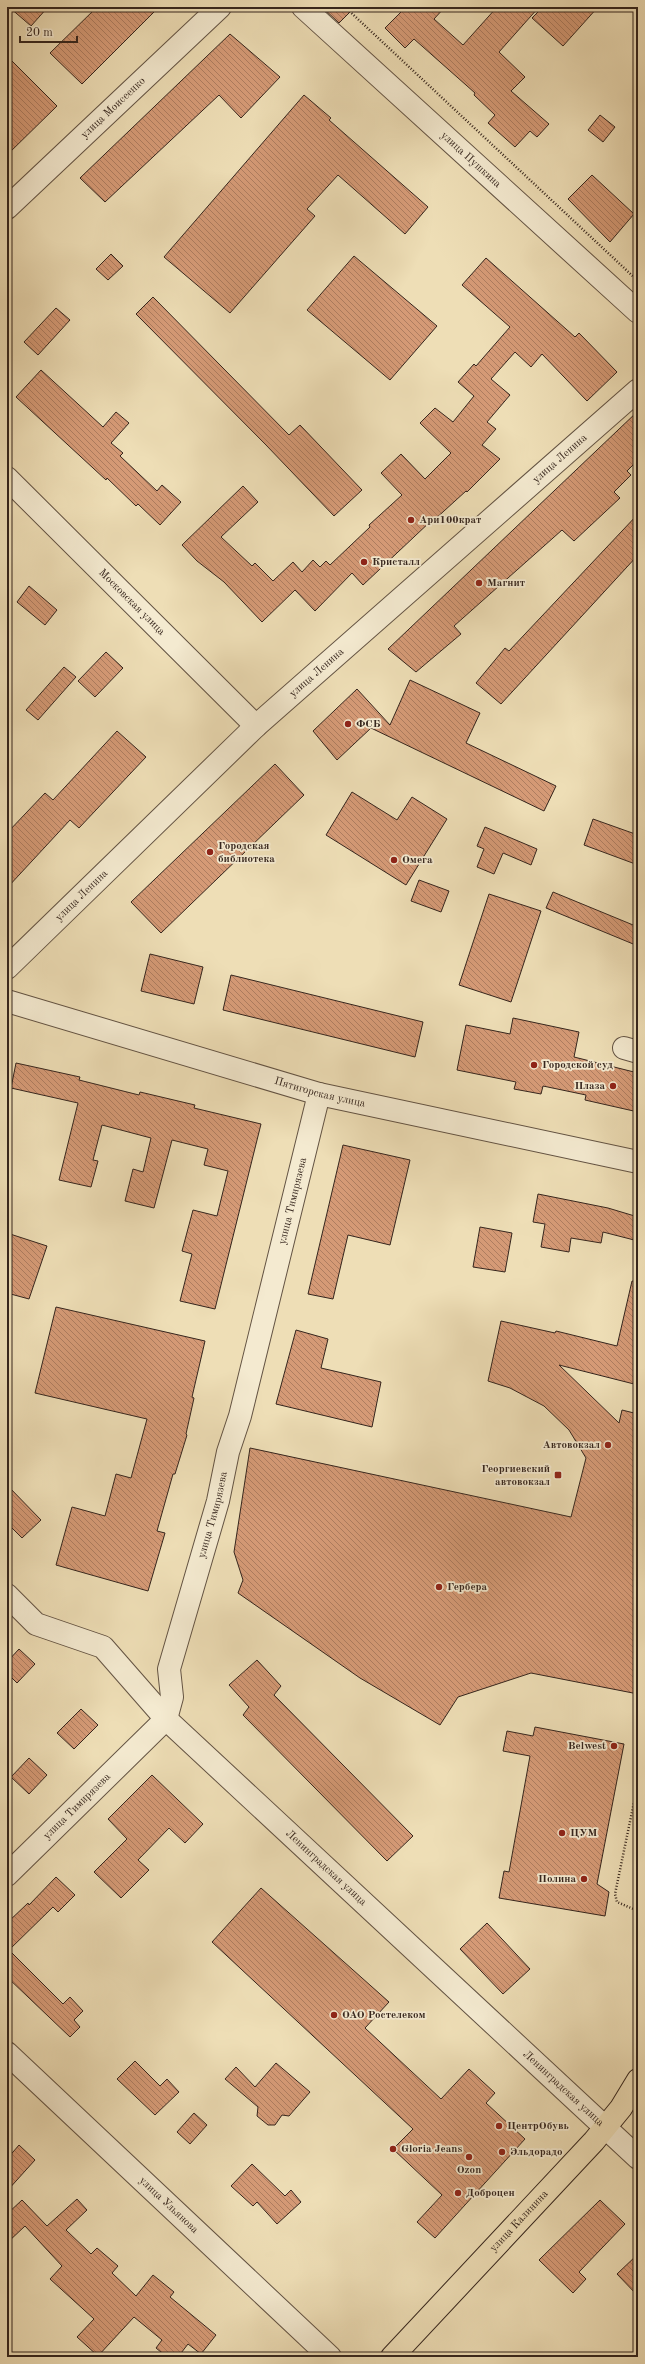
<svg xmlns="http://www.w3.org/2000/svg" width="645" height="2364" font-family="'Old Standard TT',serif">
	<style>
		.building { fill: url(#building-back-hatch); stroke: #35251d }
		.lines { fill: none; stroke-linecap: round; stroke-linejoin: round }
		.minor-casing { stroke: #635343; stroke-width: 24 }
		.major-casing { stroke: #35251d; stroke-width: 24 }
		.path { stroke: #35251d; stroke-width: 2.5; stroke-dasharray: 1 2; stroke-linecap: butt }
		.minor { stroke: #f4ead0; stroke-width: 22 }
		.major { stroke: #eedeb6; stroke-width: 22 }
		.poi-dot { fill: #8f2418; stroke: #f4ead0; stroke-width: 1.5 }
		.labels { text-anchor: middle; dominant-baseline: central; stroke-width: 3.5; stroke-linejoin: round; paint-order: stroke }
		.street-label { font-size: 11px; fill: #35251d; stroke: #f4ead0 }
		.poi-label { font-size: 11px; font-weight: bold; fill: #35251d; stroke: #f4ead0; text-anchor: start }
	</style>
	<defs>
		<pattern id="building-back-hatch" width="6" height="6" patternUnits="userSpaceOnUse"><rect width="6" height="6" fill="#d59a76"/><path d="M-1 5l2 2M0 0l6 6M5-1l2 2" fill="none" stroke="#ae7d60"/></pattern>
	</defs>
	<rect width="100%" height="100%" fill="#eedeb6"/>
	<filter id="stains"><feTurbulence type="fractalNoise" baseFrequency=".005" numOctaves="4"/><feColorMatrix values="0 0 0 0 .2 0 0 0 0 .09 0 0 0 0 .02 0 0 0 .5 -.17"/></filter>
	<radialGradient id="worn" r=".72"><stop offset=".6" stop-color="#630" stop-opacity="0"/><stop offset="1" stop-color="#630" stop-opacity=".3"/></radialGradient>
	<path class="building" d="M9 7H48L31 26Z
		M97 7H159L82 84 50 53Z
		M322 7H355L339 23Z
		M406 7H445L434 19 463 45 497 7H539L499 52 525 77 511 91 549 124 537 137 530 131 515 147 488 123 495 115 474 95 475 93 414 39 405 48 385 28Z
		M543 7H598L563 46 532 18Z
		M230 34 280 77 241 118 219 95 105 202 80 178Z
		M7 56 57 106 7 155Z
		M304 95 331 118 329 120 428 207 405 234 338 175 307 209 315 216 230 313 164 257Z
		M600 115 615 127 603 142 588 130Z
		M592 175 634 214 610 242 568 199Z
		M111 254 123 266 108 280 96 269Z
		M354 256 437 326 390 380 307 310Z
		M486 258 575 337 579 333 617 372 587 401 542 354 531 367 515 352 491 379 510 395 487 422 496 429 482 445 500 459 467 492 466 491 433 521 432 520 363 585 352 573 315 611 295 590 262 622 224 582 197 561 182 545 243 486 258 502 221 537 252 566 255 563 273 581 293 562 302 572 313 560 320 567 326 561 330 565 370 527 369 525 402 495 381 473 401 454 425 479 451 453 420 423 435 408 453 422 474 396 458 382 474 364 476 366 510 327 462 285Z
		M153 297 289 435 300 425 362 490 334 516 266 445 136 314Z
		M56 308 70 320 38 355 24 342Z
		M41 370 103 427 116 412 129 423 111 443 123 453 120 456 157 491 162 485 181 502 160 525 138 504 136 506 107 478 106 480 16 397Z
		M638 411V460L627 471 631 475 614 492 620 498 574 541 562 530 454 626 461 634 416 672 388 649Z
		M638 514V555L501 704 476 683 505 648 509 651Z
		M29 586 57 610 45 625 17 602Z
		M106 652 123 668 95 697 78 681Z
		M64 667 76 677 38 720 26 710Z
		M410 680 480 713 466 743 556 786 544 811 371 728 337 760 313 731 357 689 390 725Z
		M117 731 146 757 79 828 70 820 7 888V833L45 793 53 800Z
		M275 764 304 795 161 933 131 902Z
		M352 792 397 820 412 797 447 819 406 885 326 835Z
		M593 819 638 835V865L584 845Z
		M485 827 537 849 531 865 503 853 494 874 477 867 484 849 477 846Z
		M419 880 449 891 441 912 411 901Z
		M553 892 638 927V946L546 908Z
		M489 894 541 911 511 1002 459 985Z
		M150 954 203 967 194 1004 141 991Z
		M231 975 423 1022 415 1057 223 1010Z
		M513 1018 579 1032 574 1057 638 1073V1112L585 1100 586 1095 543 1086 541 1094 514 1089 516 1082 457 1070 466 1025 510 1034Z
		M16 1063 80 1077 79 1080 139 1095 140 1092 195 1105 194 1108 261 1124 215 1309 180 1301 192 1254 182 1251 193 1210 217 1216 228 1171 204 1165 208 1149 172 1140 154 1208 125 1201 133 1169 143 1172 151 1138 102 1125 93 1160 98 1161 91 1187 59 1180 78 1103 11 1088Z
		M343 1145 410 1160 390 1245 348 1235 333 1299 308 1294Z
		M538 1194 608 1208 638 1217V1241L603 1232 601 1243 571 1238 569 1252 541 1247 545 1224 533 1222Z
		M480 1227 512 1233 505 1272 473 1267Z
		M7 1233 47 1246 29 1299 7 1293Z
		M632 1281 638 1282V1385L559 1365 619 1423 622 1410 638 1414V1694L531 1673 458 1697 440 1725 360 1678 238 1593 243 1580 234 1552 250 1448 571 1517 586 1458 569 1430 544 1406 510 1388 488 1381 501 1321 555 1333 556 1331 617 1346Z
		M56 1307 205 1341 192 1397 194 1398 186 1434 187 1435 175 1474H173L157 1531 165 1533 148 1591 56 1565 72 1507 105 1516 116 1474 131 1478 147 1419 35 1393Z
		M296 1330 328 1339 321 1368 381 1382 372 1427 276 1404Z
		M7 1485 41 1520 22 1538 7 1523Z
		M19 1649 35 1664 17 1683 7 1673V1662Z
		M257 1660 281 1686 274 1695 413 1836 387 1861 243 1715 249 1707 229 1685Z
		M81 1709 98 1725 74 1749 57 1733Z
		M535 1727 624 1744 597 1884 609 1892 605 1916 499 1898 504 1871 509 1872 530 1756 503 1751 507 1731 533 1736Z
		M29 1758 47 1775 29 1794 11 1777Z
		M152 1775 203 1824 185 1843 169 1828 138 1860 149 1870 121 1898 94 1872 127 1839 108 1819Z
		M56 1877 75 1895 58 1912 53 1907 9 1950 63 2004 70 1997 83 2011 74 2020 80 2027 70 2037 7 1977V1923L28 1903 29 1905Z
		M261 1888 389 2002 365 2028 441 2099 469 2069 495 2093 486 2103 525 2139 435 2238 417 2222 442 2195 393 2149 413 2129 212 1942Z
		M487 1923 530 1969 503 1994 460 1949Z
		M135 2061 160 2086 167 2079 179 2092 155 2115 117 2079Z
		M276 2063 310 2092 289 2116 282 2115 275 2125H268L257 2116 258 2107 225 2079 236 2067 255 2087Z
		M194 2113 207 2125 190 2144 177 2132Z
		M19 2145 35 2160 7 2191V2159Z
		M252 2164 285 2196 291 2190 301 2202 277 2224 257 2202 253 2206 231 2186Z
		M77 2199 87 2210 66 2230 91 2254 97 2248 118 2266 112 2273 136 2296 153 2275 174 2292 170 2297 216 2335 201 2354 188 2344 178 2357H167L156 2348 162 2340 134 2317 98 2356 77 2337 94 2319 50 2279 62 2266 25 2226 7 2243V2214L22 2200 47 2226Z
		M600 2200 625 2224 579 2272 586 2279 573 2293 539 2260Z
		M638 2254V2296L617 2274Z"/>
	<g class="lines">
		<defs>
			<g id="minor">
				<path id="s1" d="M303 7 638 312"/>
				<path id="s2" d="M7 208 220 7"/>
				<path id="s3" d="M7 478 256 726"/>
				<path id="s4" d="M7 968 256 726 638 390"/>
				<path id="s5" d="M7 1001 319 1094 638 1162"/>
				<path d="M624 1048 638 1052"/>
				<path id="s6" d="M7 1595 36 1624 103 1647 166 1719 638 2158"/>
				<path id="s7" d="M7 1875 166 1719 172 1697 169 1669 218 1501 228 1452 240 1416 319 1094"/>
				<path id="s8" d="M7 2053 330 2357"/>
			</g>
			<g id="major">
				<path id="s9" d="M392 2357 594 2141 621 2108 638 2080"/>
			</g>
		</defs>
		<use href="#minor" class="minor-casing"/>
		<use href="#major" class="major-casing"/>
		<path class="path" d="M345 7 638 281
			M638 1783 615 1894 617 1902 638 1911"/>
		<use href="#minor" class="minor"/>
		<use href="#major" class="major"/>
	</g>
	<g class="poi-dot">
		<circle cx="411" cy="520" r="4"/>
		<circle cx="364" cy="562" r="4"/>
		<circle cx="479" cy="583" r="4"/>
		<circle cx="348" cy="724" r="4"/>
		<circle cx="210" cy="852" r="4"/>
		<circle cx="394" cy="860" r="4"/>
		<circle cx="534" cy="1065" r="4"/>
		<circle cx="613" cy="1086" r="4"/>
		<circle cx="608" cy="1445" r="4"/>
		<rect x="554" y="1471" width="8" height="8" rx="2"/>
		<circle cx="439" cy="1587" r="4"/>
		<circle cx="614" cy="1746" r="4"/>
		<circle cx="562" cy="1833" r="4"/>
		<circle cx="584" cy="1879" r="4"/>
		<circle cx="334" cy="2015" r="4"/>
		<circle cx="499" cy="2126" r="4"/>
		<circle cx="393" cy="2149" r="4"/>
		<circle cx="502" cy="2152" r="4"/>
		<circle cx="469" cy="2157" r="4"/>
		<circle cx="458" cy="2193" r="4"/>
	</g>
	<g class="labels">
		<g class="street-label">
			<text stroke="none"><textPath href="#s2" startOffset="146">улица Моисеенко</textPath></text>
			<text stroke="none"><textPath href="#s1" startOffset="227">улица Пушкина</textPath></text>
			<text stroke="none"><textPath href="#s4" startOffset="752">улица Ленина</textPath></text>
			<text stroke="none"><textPath href="#s3" startOffset="176">Московская улица</textPath></text>
			<text stroke="none"><textPath href="#s4" startOffset="428">улица Ленина</textPath></text>
			<text stroke="none"><textPath href="#s4" startOffset="104">улица Ленина</textPath></text>
			<text stroke="none"><textPath href="#s5" startOffset="326">Пятигорская улица</textPath></text>
			<text stroke="none"><textPath href="#s7" startOffset="758">улица Тимирязева</textPath></text>
			<text stroke="none"><textPath href="#s7" startOffset="434">улица Тимирязева</textPath></text>
			<text stroke="none"><textPath href="#s7" startOffset="98">улица Тимирязева</textPath></text>
			<text stroke="none"><textPath href="#s6" startOffset="426">Ленинградская улица</textPath></text>
			<text stroke="none"><textPath href="#s6" startOffset="750">Ленинградская улица</textPath></text>
			<text stroke="none"><textPath href="#s8" startOffset="222">улица Ульянова</textPath></text>
			<text stroke="none"><textPath href="#s9" startOffset="186">улица Калинина</textPath></text>
		</g>
		<g class="poi-label">
			<text x="419" y="520">Ари100крат</text>
			<text x="372" y="562">Кристалл</text>
			<text x="487" y="583">Магнит</text>
			<text x="356" y="724">ФСБ</text>
			<text x="218" y="846">Городская<tspan x="218" dy="13">библиотека</tspan></text>
			<text x="402" y="860">Омега</text>
			<text x="542" y="1065">Городской суд</text>
			<text x="605" y="1086" text-anchor="end">Плаза</text>
			<text x="600" y="1445" text-anchor="end">Автовокзал</text>
			<text x="550" y="1469" text-anchor="end">Георгиевский<tspan x="550" dy="13">автовокзал</tspan></text>
			<text x="447" y="1587">Гербера</text>
			<text x="606" y="1746" text-anchor="end">Belwest</text>
			<text x="570" y="1833">ЦУМ</text>
			<text x="576" y="1879" text-anchor="end">Полина</text>
			<text x="342" y="2015">ОАО Ростелеком</text>
			<text x="507" y="2126">ЦентрОбувь</text>
			<text x="401" y="2149">Gloria Jeans</text>
			<text x="510" y="2152">Эльдорадо</text>
			<text x="469" y="2170" text-anchor="middle">Ozon</text>
			<text x="466" y="2193">Доброцен</text>
		</g>
	</g>
	<rect width="645" height="2364" fill="none" stroke="#eedeb6" stroke-width="24"/>
	<rect x="8" y="8" width="629" height="2348" fill="none" stroke="#35251d" stroke-width="2"/>
	<rect x="12" y="12" width="621" height="2340" fill="none" stroke="#35251d"/>
	<path d="M20 36v6h57v-6" fill="none" stroke="#35251d" stroke-width="2"/>
	<text x="26" y="36" font-size="12" fill="#35251d" stroke="#f4ead0" stroke-width="3" paint-order="stroke">20 m</text>
	<rect width="100%" height="100%" filter="url(#stains)"/>
	<rect width="100%" height="100%" fill="url(#worn)"/>
</svg>
